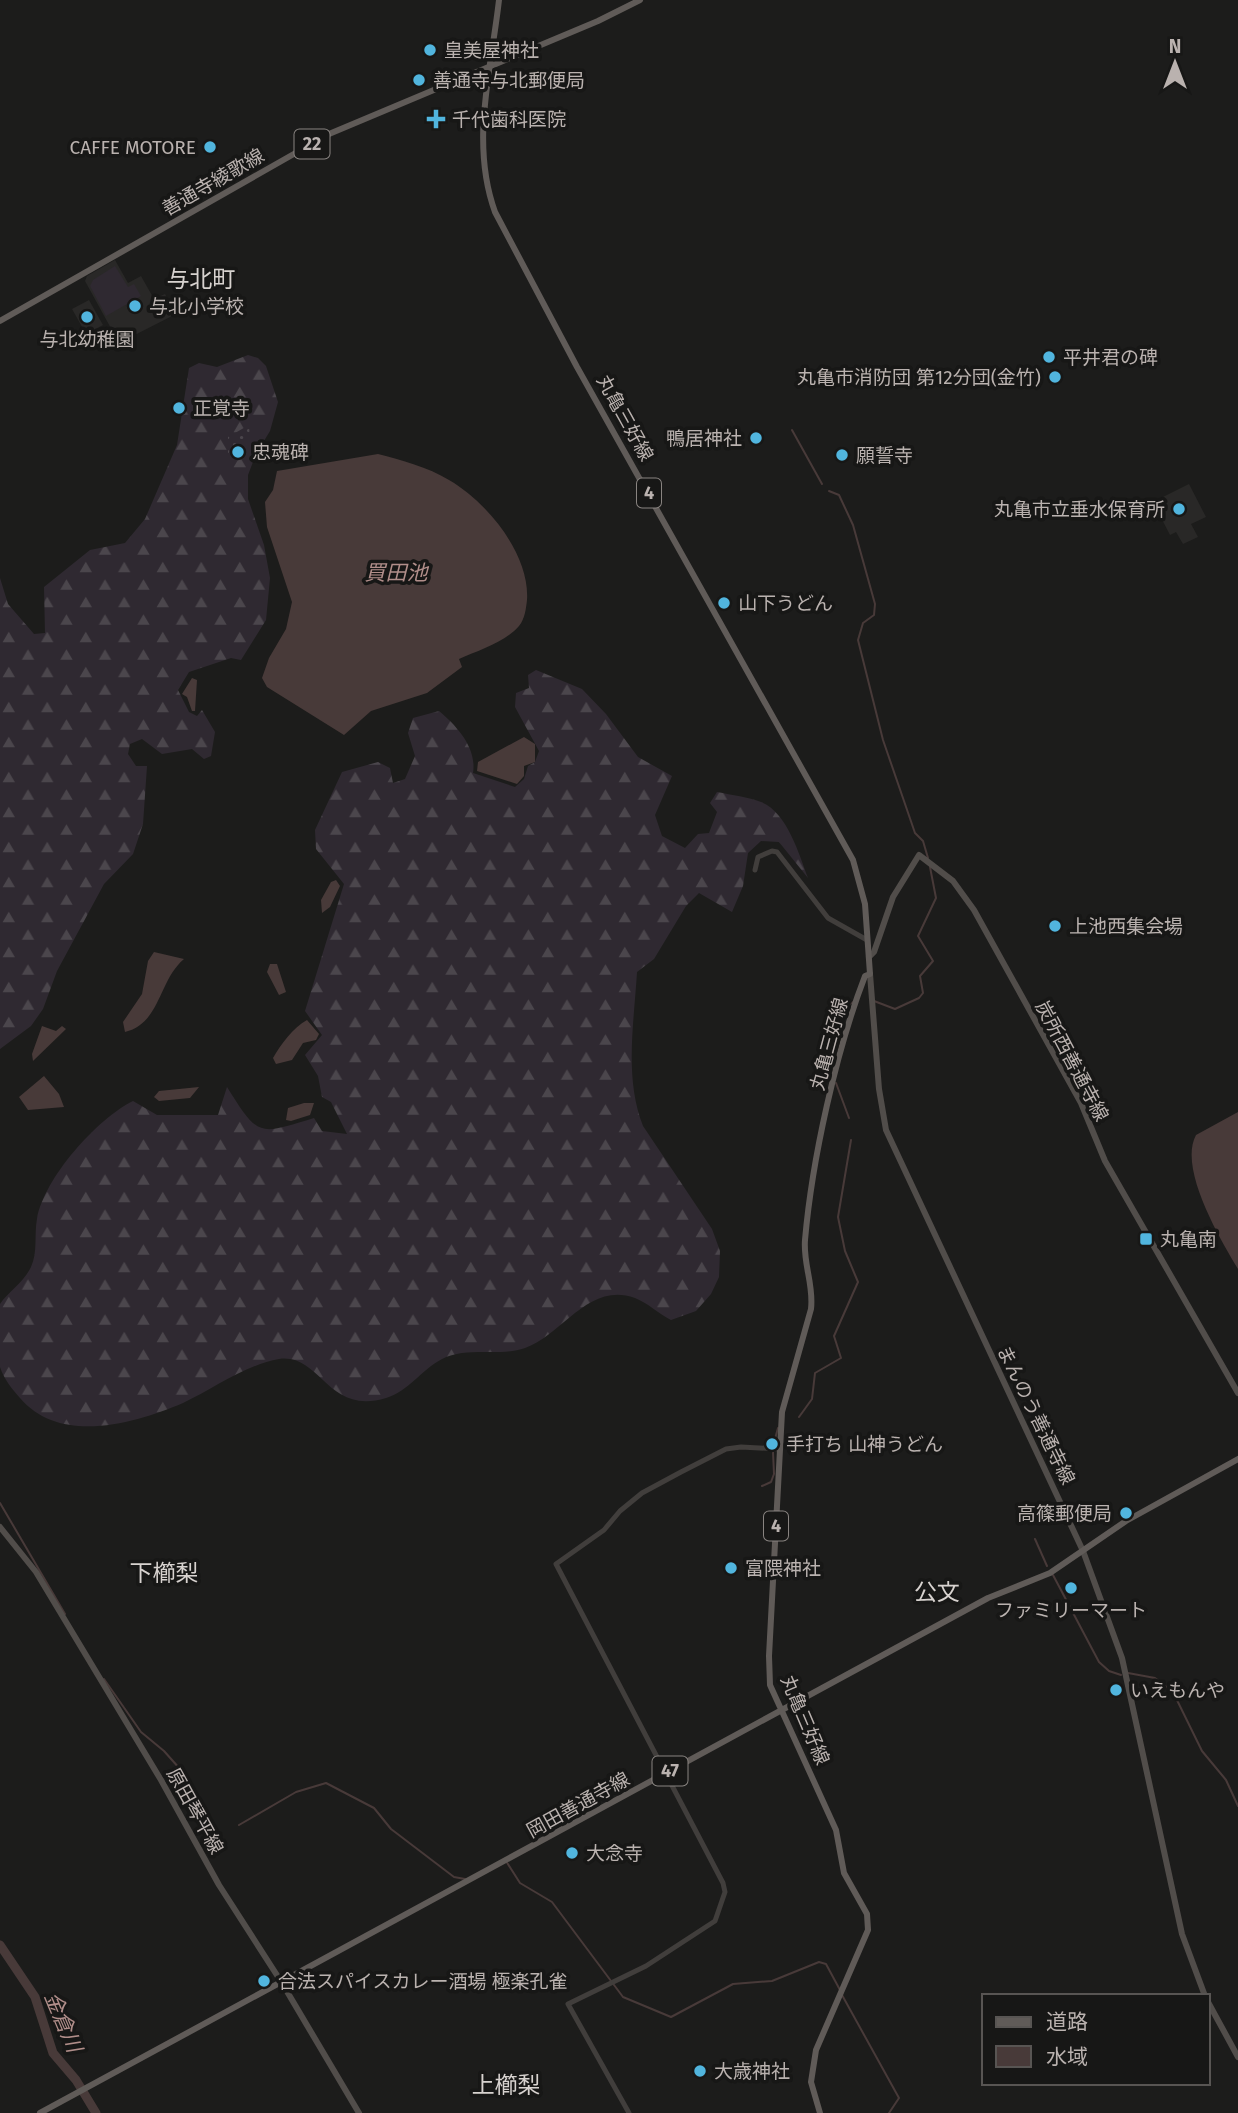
<svg xmlns="http://www.w3.org/2000/svg" width="1238" height="2113" font-family="'Fira Sans','Noto Sans JP',sans-serif">
	<style>
		.built { fill: #292827 }
		.green { fill: #2f2931 }
		.forest { fill: url(#forest-firs) }
		.park { fill: url(#park-dots) }
		.water { fill: #483a39 }
		.lines { fill: none; stroke-linecap: round; stroke-linejoin: round }
		.stream { stroke: #483a39; stroke-width: 2 }
		.river { stroke: #483a39; stroke-width: 9 }
		.tertiary { stroke: #413e3c; stroke-width: 5 }
		.secondary { stroke: #514d4a; stroke-width: 6 }
		.primary { stroke: #605b58; stroke-width: 6 }
		.poi-dot { fill: #51b5de; stroke: #171716; stroke-width: 2.5 }
		.labels { text-anchor: middle; dominant-baseline: central; stroke-width: 7; stroke-linejoin: round; paint-order: stroke }
		.shield { fill: #171716; stroke: #898481; stroke-width: 2 }
		.shield-label { font-size: 18px; font-weight: bold; fill: #bab2af }
		.poi-label { font-size: 19px; fill: #bab2af; stroke: #171716; text-anchor: start }
		.street-label { font-size: 19px; fill: #bab2af; stroke: #171716 }
		.water-label { font-size: 21px; font-style: italic; fill: #b18e8a; stroke: #171716 }
		.quarter-label { font-size: 23px; fill: #d7d2cf; stroke: #171716 }
	</style>
	<defs>
		<pattern id="forest-firs" width="22" height="20" patternUnits="userSpaceOnUse" patternTransform="scale(1.75)"><rect width="22" height="20" fill="#2f2931"/><path d="M5 1l3.5 6h-7zM16 11l3.5 6h-7z" fill="#4b464c"/></pattern>
		<pattern id="park-dots" width="8" height="8" patternUnits="userSpaceOnUse" patternTransform="scale(1.75)"><rect width="8" height="8" fill="#2f2931"/><path d="M2 2h.1M6 6h.1" fill="none" stroke="#4b464c" stroke-width="1.8" stroke-linecap="round"/></pattern>
	</defs>
	<rect width="100%" height="100%" fill="#1c1c1b"/>
	<path class="built" d="M115 260 128 283 141 276 154 299 165 294 176 314 119 343 85 281 87 276Z
		M89 300 103 325 86 334 72 309Z
		M1189 484 1206 517 1191 524 1198 537 1183 544 1176 532 1170 535 1153 502Z"/>
	<path class="green" d="M115 266 128 287 134 284 141 296 106 316 90 286 93 280Z"/>
	<path class="forest" d="M248 355 258 358 266 366 278 402 270 431 256 454 248 475V499L264 545 270 578 266 620 241 660 231 658 189 672 178 690 189 712 197 716 202 710 215 732 211 756 204 759 192 749 162 754 142 739 130 744 128 754 136 766H147L143 824 133 854 104 884 57 971 43 1009 31 1026 0 1049V578L8 604 34 634 45 633 44 587 90 550 125 543 145 519 177 445 189 368 199 363 217 367Z
		M536 670 582 689 606 714 638 757 672 776 655 815 662 836 685 848 698 834 709 833 717 812 710 803 717 792C732 795 748 797 761 802 787 812 799 854 808 878L779 842 761 841 748 853 743 886 732 912 699 893 686 906 654 959 637 972C634 1023 624 1078 643 1126L712 1229 720 1251 719 1277 711 1294 696 1311 671 1320C659 1314 648 1303 635 1298 589 1281 562 1335 525 1348 498 1357 467 1346 442 1359 421 1370 409 1391 386 1398 327 1416 321 1353 279 1359 245 1365 213 1389 183 1403 134 1424 60 1445 20 1398 12 1389 4 1379 0 1367 0 1349 0 1323 0 1304 9 1291 24 1282 31 1267 38 1252 34 1235 37 1219 44 1178 97 1119 133 1101L157 1115H218L227 1087C259 1138 258 1135 314 1118L322 1131 347 1134 331 1102 322 1097 318 1076 305 1055 322 1035 305 1011 344 884 316 849 315 830 342 772 378 762 390 768 393 783 405 779 415 756 408 733 413 718 439 711C457 726 477 748 473 773L515 787 524 779 528 766 535 762 539 751 515 707 516 693 529 688 528 675Z"/>
	<path class="park" d="M249 425C251 440 245 456 228 457V437Z"/>
	<path class="water" d="M378 454C401 460 428 467 449 480 487 502 530 554 527 600 526 608 525 619 519 626 504 643 479 650 459 659L462 667 427 693 371 711 344 735 267 687 262 678 269 658 286 629 292 602 267 527 265 502 273 490 277 471Z
		M192 678 197 680 195 711H192L187 697 182 694Z
		M524 737 535 744V762L524 766V776L517 784 477 771 478 762Z
		M336 880 340 886 330 907 322 913 321 900 331 882Z
		M154 952 184 959C158 981 161 1023 125 1032L123 1022 142 994 148 961Z
		M270 964H277L286 992 279 995 267 972Z
		M307 1020 319 1034 316 1040 303 1043 292 1060 276 1064 273 1058C281 1044 293 1028 307 1020Z
		M42 1026 56 1031 62 1026 66 1029 33 1061 32 1054Z
		M44 1076 59 1094 64 1107 28 1110 19 1097Z
		M199 1087 190 1098 159 1101 154 1097 159 1091Z
		M304 1103H314L310 1115 291 1121 286 1120 288 1108Z
		M1238 1112V1269C1220 1239 1178 1168 1196 1135Z"/>
	<g class="lines">
		<path class="stream" d="M792 430 822 484
			M829 491 839 495 853 525 875 604 874 615 863 623 858 640 883 740 915 833 923 841 928 858
			M874 1001 895 1009 919 998 923 993 920 976 933 961 918 936 936 898 930 867
			M834 1063 846 1006 855 1001
			M836 1083 849 1118
			M799 1417 812 1399 815 1373 841 1358 834 1336 858 1282 845 1251 838 1217 851 1140
			M773 1446 778 1428
			M762 1486 771 1482 774 1474 773 1452
			M0 1503 65 1614
			M1035 1539 1047 1566
			M1053 1575 1099 1662 1109 1671 1121 1675
			M1128 1673 1155 1678 1173 1692 1202 1751 1226 1780 1238 1806
			M104 1679 141 1732 164 1751 180 1769 217 1831
			M239 1825 296 1792 326 1783 374 1808 391 1829 454 1877 465 1879
			M506 1861 520 1883 552 1902 623 1997 671 2017 733 1984 772 1981 819 1962 826 1964 840 1990
			M842 1995 899 2098 889 2113"/>
		<path class="river" d="M0 1945 35 1997 53 2053 76 2080 96 2113"/>
		<path class="tertiary" d="M755 870 758 857 772 851 777 852 828 918 867 940
			M629 2113 568 2004 646 1966 715 1921 725 1892 723 1883 556 1564 604 1530 620 1511 642 1493 681 1472 726 1449 741 1447 780 1449"/>
		<path class="secondary" d="M869 957 874 952 893 897 919 855 953 881 974 910 1081 1103 1105 1161 1238 1393
			M870 974 879 1089 886 1130 1083 1551 1122 1658 1182 1934 1205 1996
			M0 1527 36 1572 161 1780 219 1885 282 1983 359 2113
			M1208 2002 1238 2057"/>
		<path class="primary" d="M499 0C491 71 470 143 495 212L577 367 853 860 865 904 870 974 865 976C836 1051 812 1160 805 1240 803 1264 814 1285 811 1309L782 1412 769 1656 770 1685 836 1830 844 1873 867 1914 868 1930 816 2050 811 2082 820 2113
			M0 321 329 134 598 21 640 0
			M40 2113 988 1598 1050 1573 1126 1521 1238 1459"/>
	</g>
	<g class="poi-dot">
		<circle cx="430" cy="50" r="7"/>
		<circle cx="419" cy="80" r="7"/>
		<path d="M432.5 108.5h7v7h7v7h-7v7h-7v-7h-7v-7h7z"/>
		<circle cx="210" cy="147" r="7"/>
		<circle cx="135" cy="306" r="7"/>
		<circle cx="87" cy="317" r="7"/>
		<circle cx="1049" cy="357" r="7"/>
		<circle cx="1055" cy="377" r="7"/>
		<circle cx="179" cy="408" r="7"/>
		<circle cx="756" cy="438" r="7"/>
		<circle cx="238" cy="452" r="7"/>
		<circle cx="842" cy="455" r="7"/>
		<circle cx="1179" cy="509" r="7"/>
		<circle cx="724" cy="603" r="7"/>
		<circle cx="1055" cy="926" r="7"/>
		<rect x="1139" y="1232" width="14" height="14" rx="3.5"/>
		<circle cx="772" cy="1444" r="7"/>
		<circle cx="1126" cy="1513" r="7"/>
		<circle cx="731" cy="1568" r="7"/>
		<circle cx="1071" cy="1588" r="7"/>
		<circle cx="1116" cy="1690" r="7"/>
		<circle cx="572" cy="1853" r="7"/>
		<circle cx="264" cy="1981" r="7"/>
		<circle cx="700" cy="2071" r="7"/>
	</g>
	<g class="labels">
		<g class="shield">
			<rect x="294.5" y="129.5" width="35" height="29" rx="5"/>
			<rect x="637" y="478.5" width="24" height="29" rx="5"/>
			<rect x="764" y="1511.5" width="24" height="29" rx="5"/>
			<rect x="652.5" y="1756.5" width="35" height="29" rx="5"/>
		</g>
		<g class="shield-label">
			<text x="312" y="144">22</text>
			<text x="649" y="493">4</text>
			<text x="776" y="1526">4</text>
			<text x="670" y="1771">47</text>
		</g>
		<g class="poi-label">
			<text x="444" y="50">皇美屋神社</text>
			<text x="433" y="80">善通寺与北郵便局</text>
			<text x="452" y="119">千代歯科医院</text>
			<text x="196" y="147" text-anchor="end">CAFFE MOTORE</text>
			<text x="149" y="306">与北小学校</text>
			<text x="87" y="339" text-anchor="middle">与北幼稚園</text>
			<text x="1063" y="357">平井君の碑</text>
			<text x="1041" y="377" text-anchor="end">丸亀市消防団 第12分団(金竹)</text>
			<text x="193" y="408">正覚寺</text>
			<text x="742" y="438" text-anchor="end">鴨居神社</text>
			<text x="252" y="452">忠魂碑</text>
			<text x="856" y="455">願誓寺</text>
			<text x="1165" y="509" text-anchor="end">丸亀市立垂水保育所</text>
			<text x="738" y="603">山下うどん</text>
			<text x="1069" y="926">上池西集会場</text>
			<text x="1160" y="1239">丸亀南</text>
			<text x="786" y="1444">手打ち 山神うどん</text>
			<text x="1112" y="1513" text-anchor="end">高篠郵便局</text>
			<text x="745" y="1568">富隈神社</text>
			<text x="1071" y="1610" text-anchor="middle">ファミリーマート</text>
			<text x="1130" y="1690">いえもんや</text>
			<text x="586" y="1853">大念寺</text>
			<text x="278" y="1981">合法スパイスカレー酒場 極楽孔雀</text>
			<text x="714" y="2071">大歳神社</text>
		</g>
		<g class="street-label">
			<text transform="translate(213 182) rotate(-30)">善通寺綾歌線</text>
			<text transform="translate(625 418) rotate(61)">丸亀三好線</text>
			<text transform="translate(829 1044) rotate(-75)">丸亀三好線</text>
			<text transform="translate(1072 1061) rotate(62)">炭所西善通寺線</text>
			<text transform="translate(1036 1415) rotate(64)">まんのう善通寺線</text>
			<text transform="translate(805 1720) rotate(67)">丸亀三好線</text>
			<text transform="translate(578 1805) rotate(-29)">岡田善通寺線</text>
			<text transform="translate(195 1811) rotate(61)">原田琴平線</text>
		</g>
		<g class="water-label">
			<text x="396" y="573">買田池</text>
			<text transform="translate(63 2022) rotate(67)">金倉川</text>
		</g>
		<g class="quarter-label">
			<text x="201" y="279">与北町</text>
			<text x="164" y="1573">下櫛梨</text>
			<text x="937" y="1592">公文</text>
			<text x="506" y="2085">上櫛梨</text>
		</g>
	</g>
	<rect x="982" y="1994" width="228" height="91" fill="#171716" stroke="#585553" stroke-width="2"/>
	<rect x="996" y="2017" width="35" height="10" fill="#605b58" stroke="#585553" stroke-width="2"/>
	<text x="1046" y="2029" font-size="21" fill="#bab2af">道路</text>
	<rect x="996" y="2046" width="35" height="21" fill="#483a39" stroke="#585553" stroke-width="2"/>
	<text x="1046" y="2064" font-size="21" fill="#bab2af">水域</text>
	<g transform="translate(1175 63)" stroke="#171716" stroke-width="5" paint-order="stroke">
	<path d="M0-5L12 26L0 18L-12 26Z" fill="#bab2af"/>
	<text y="-10" font-size="19" font-weight="bold" text-anchor="middle" fill="#bab2af">N</text>
	</g>
</svg>
